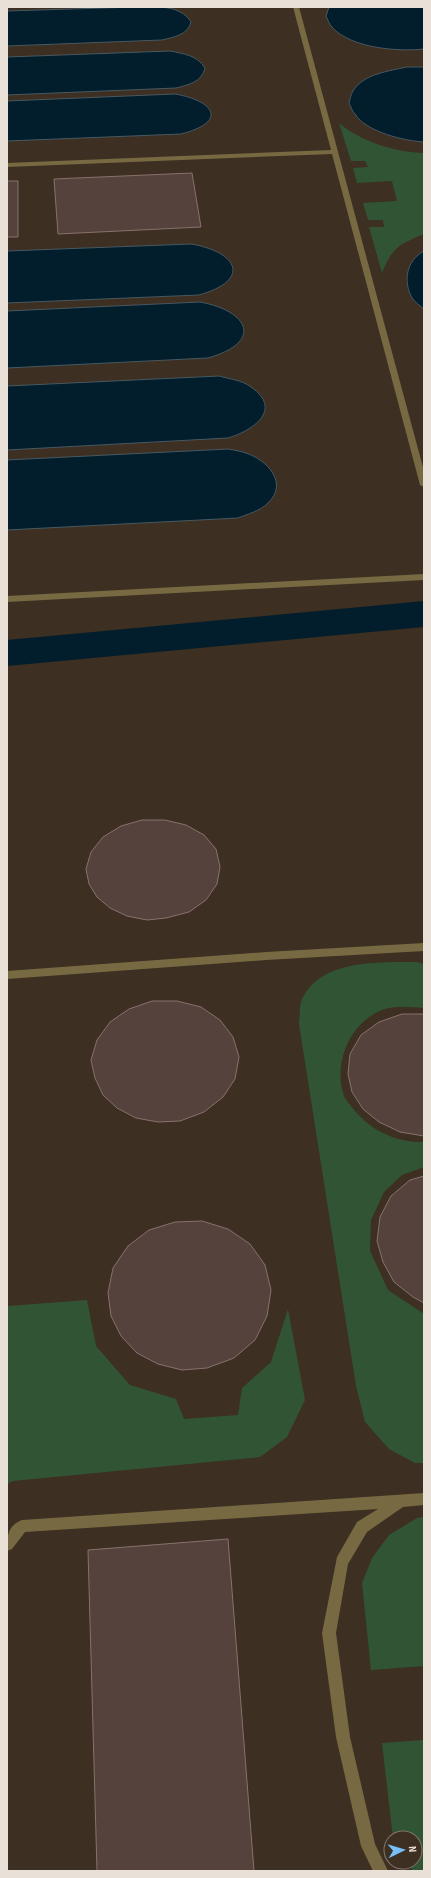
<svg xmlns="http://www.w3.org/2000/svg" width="431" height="1878" font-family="'Sofia Sans Condensed',sans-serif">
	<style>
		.green { fill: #315534 }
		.water { fill: #021e2c; stroke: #475860 }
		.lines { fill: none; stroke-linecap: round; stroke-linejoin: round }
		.canal { fill: #021e2c; fill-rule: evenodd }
		.building { fill: #56423d; stroke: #88716d }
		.minor { fill: #776a42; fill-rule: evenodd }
	</style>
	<rect width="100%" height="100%" fill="#3d2f22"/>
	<path class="green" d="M339 123C362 142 394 152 424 153V234C400 244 392 247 382 273L369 227H384L383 220H368L363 203 397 201 392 181 357 183 353 168 368 167 365 161H351Z
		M417 962 424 964V1008C412 1007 394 1005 382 1010 350 1023 334 1061 343 1093 344 1098 348 1102 351 1106 368 1129 395 1143 424 1142V1167L402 1175 384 1192 371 1220 370 1251 388 1290 424 1314V1463H415L389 1449 365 1422 356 1386 299 1024C300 1016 299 1006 302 999 320 959 381 962 417 962Z
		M87 1300 96 1346 130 1385 176 1399 184 1419 238 1415 242 1388 271 1362 288 1309 305 1400 287 1437 260 1457 13 1481 7 1484 8 1306Z
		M424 1517V1666L371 1670 362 1583 372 1558 389 1535 417 1518Z
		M424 1740V1871H413L407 1862H415V1838H393L382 1743Z"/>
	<path class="water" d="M136 7C155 7 180 4 191 22 188 35 174 37 162 40L7 46V11Z
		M329 7H424V49C398 52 350 48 332 27 329 24 328 20 326 16Z
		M170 51C184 54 197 55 205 68 202 82 188 85 176 88L7 95V57Z
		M407 67H424V142C405 141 366 132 355 114 352 111 351 107 349 103 350 99 351 94 353 91 363 74 389 71 407 67Z
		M175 94C215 101 228 122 181 134L7 141V101Z
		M191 244C238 252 252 280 199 295L7 303V251Z
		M424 251V309C420 306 415 302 412 298 403 281 406 261 424 251Z
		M200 302C249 311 264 342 208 358L7 368V311Z
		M219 376C229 379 242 380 251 387 284 410 252 431 228 438L7 450V386Z
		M228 449C234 450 240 451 246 453 267 460 289 483 268 503 260 511 248 514 238 518L7 530V460Z"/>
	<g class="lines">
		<path class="canal" d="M424 601V627L7 666V640Z"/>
	</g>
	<path class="building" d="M192 173 201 227 58 234 54 179Z
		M7 181H18V237H7Z
		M142 820H165L186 825 204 835 216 849 220 867 217 884 206 900 189 912 166 918 147 920 127 916 110 908 97 897 89 884 86 869 91 852 103 837 121 826Z
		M152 1001H177L201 1007 220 1020 233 1037 239 1057 235 1079 223 1097 204 1112 180 1121 158 1122 136 1118 117 1108 103 1095 95 1078 91 1060 97 1040 110 1022 129 1009Z
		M402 1014H424V1136L400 1132 379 1122 363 1109 352 1092 348 1074 350 1054 361 1035 379 1022Z
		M424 1176V1303L413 1297 394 1282 383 1262 377 1241 380 1217 391 1196 410 1180Z
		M202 1221 228 1229 250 1244 265 1265 271 1290 267 1316 255 1340 234 1358 207 1368 182 1370 158 1364 137 1353 121 1336 111 1316 108 1293 113 1268 128 1246 149 1230 175 1222Z
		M228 1539 254 1871H97L88 1550Z"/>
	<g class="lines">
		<path class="minor" d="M293 7H299L424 471V487L420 485 332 154 7 167V163L331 150Z
			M424 574V580L7 602V596Z
			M424 943V951L266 960 7 979V971L266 952Z
			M424 1493V1505L403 1507 367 1532 348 1564 336 1633 350 1737 375 1844 388 1871H373L361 1846 336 1737 322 1633 337 1557 357 1522 378 1509 25 1532 12 1549 7 1551C7 1537 7 1526 22 1520Z"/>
	</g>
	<rect width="431" height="1878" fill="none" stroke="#e9e0d8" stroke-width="16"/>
	<g transform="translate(403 1850) rotate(85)"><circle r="19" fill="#3d2f22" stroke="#82766b"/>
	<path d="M0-3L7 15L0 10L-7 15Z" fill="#77bff7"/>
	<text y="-6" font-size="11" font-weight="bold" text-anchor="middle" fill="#e9e0d8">N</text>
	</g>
</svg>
